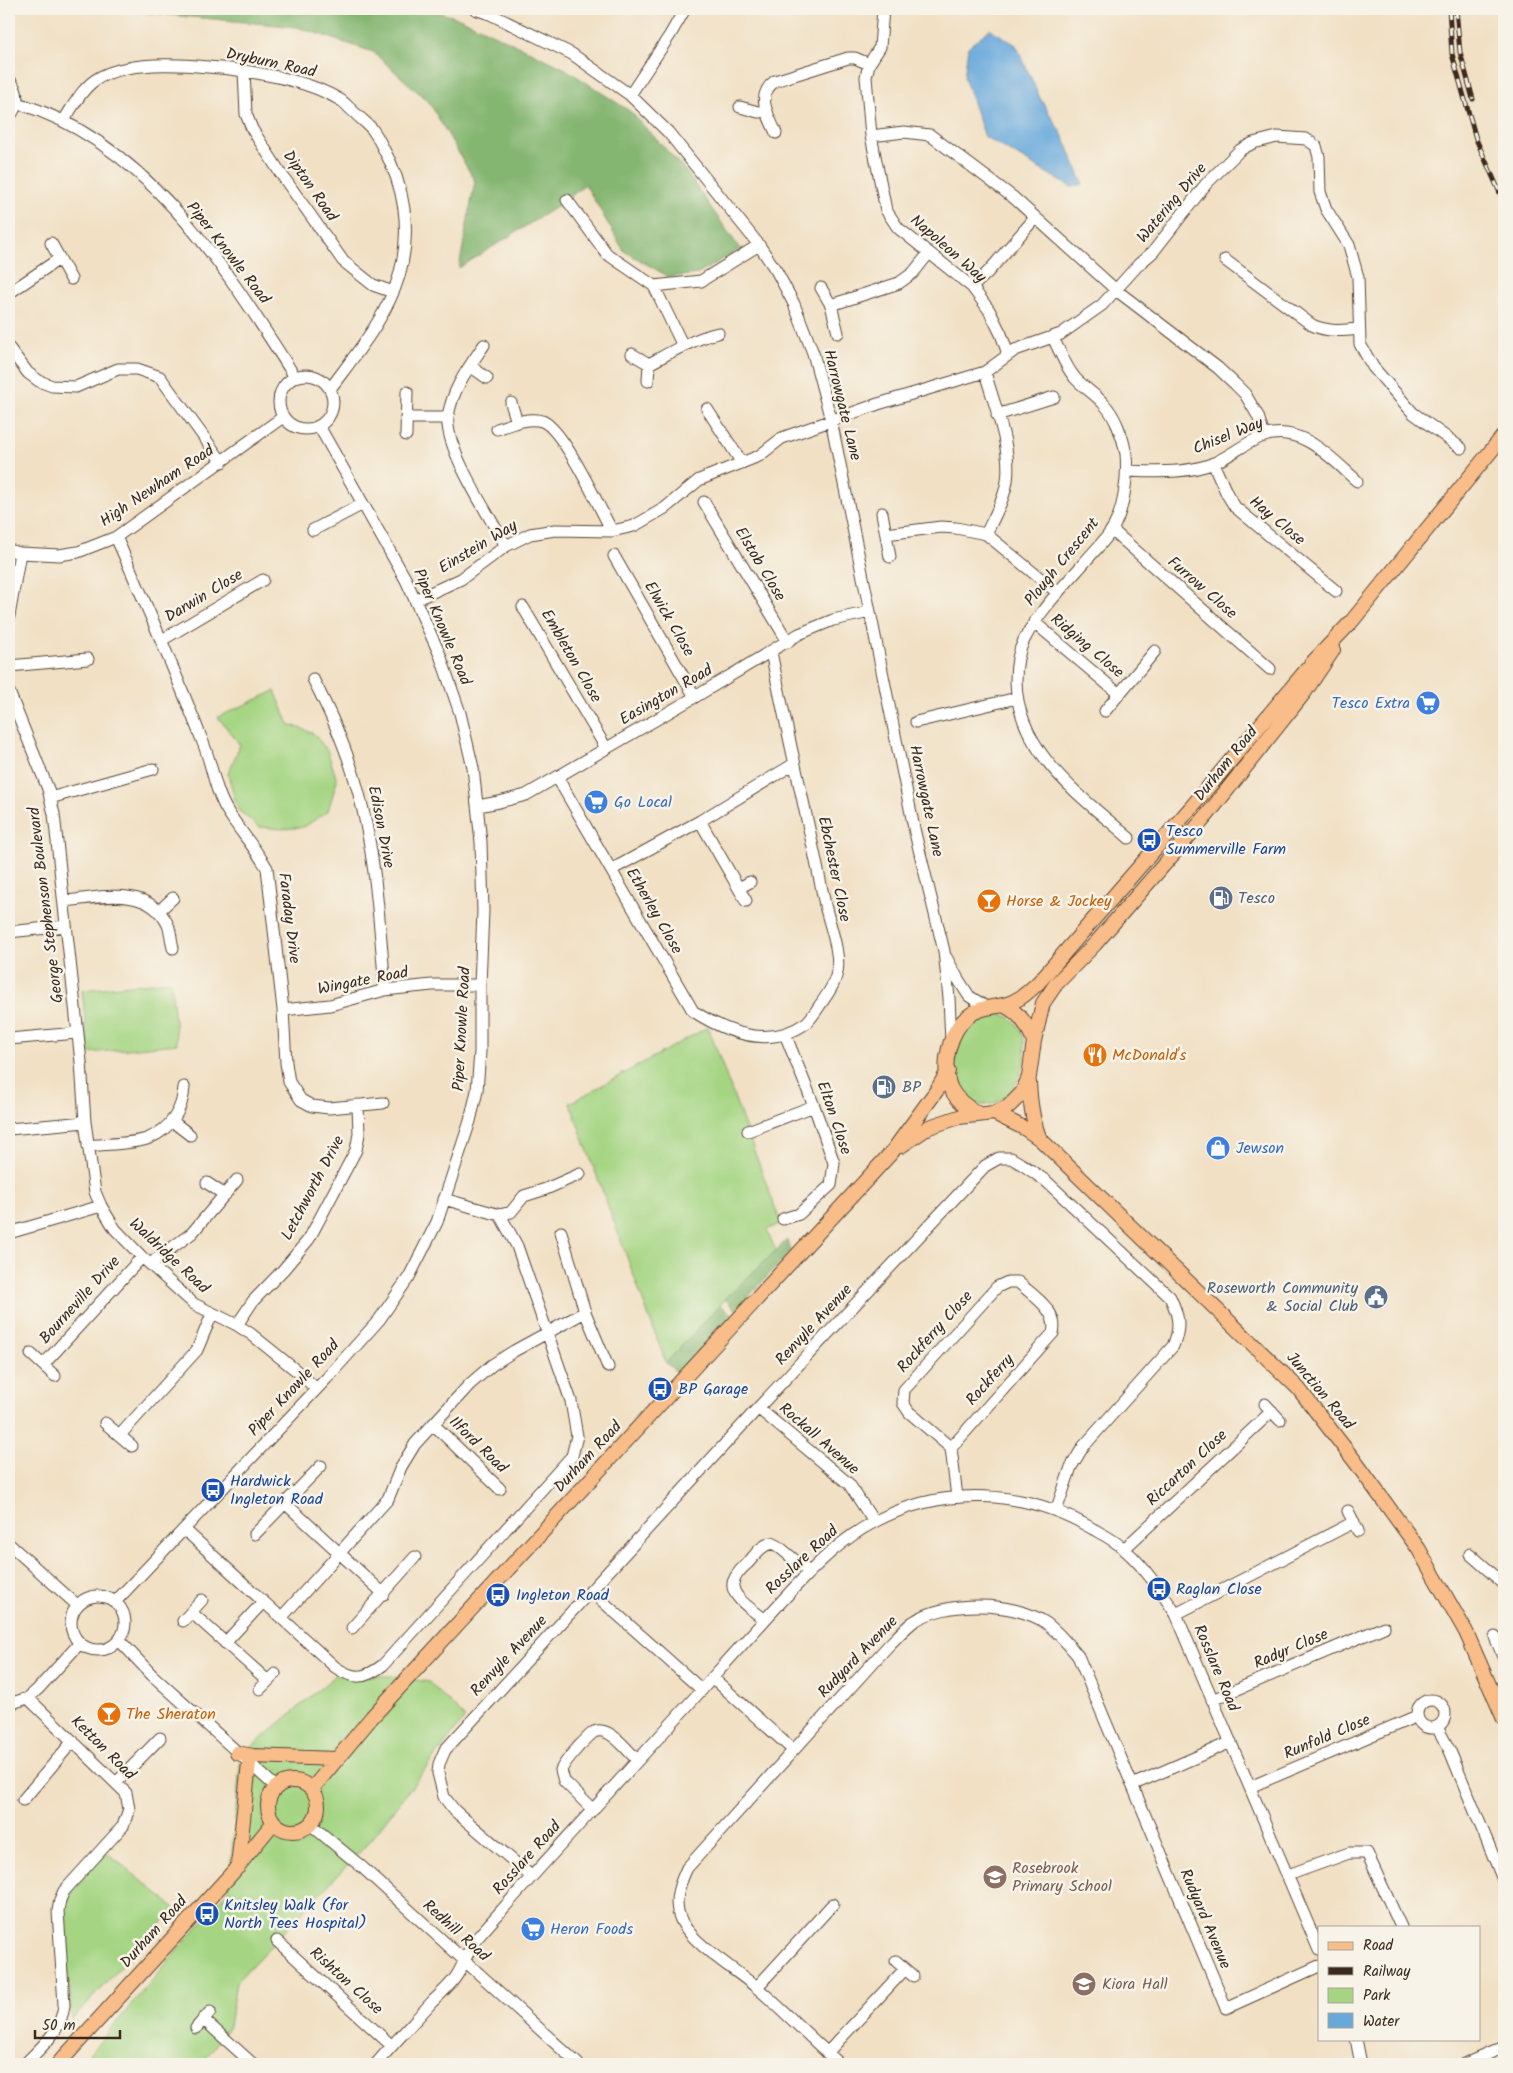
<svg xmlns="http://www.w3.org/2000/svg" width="1513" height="2073" font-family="Kalam,sans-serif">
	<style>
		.green { fill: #a5d583; stroke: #708050 }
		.forest { fill: #84b671; stroke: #607048 }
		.water { fill: #68a9dc; stroke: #526a7d }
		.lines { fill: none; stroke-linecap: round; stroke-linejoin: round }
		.minor-casing { stroke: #564537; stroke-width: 13 }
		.major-casing { stroke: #564537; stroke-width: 16 }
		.minor { stroke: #fff; stroke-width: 11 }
		.major { stroke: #f8bd89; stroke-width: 14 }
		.rail-casing { stroke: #3b2a1e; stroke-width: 5 }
		.rail { stroke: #f7f3e8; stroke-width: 3; stroke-dasharray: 9; stroke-linecap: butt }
		.labels { text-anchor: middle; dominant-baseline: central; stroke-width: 5; stroke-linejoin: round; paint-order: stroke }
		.street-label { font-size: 16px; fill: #3b2a1e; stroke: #f7f3e8 }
		.shop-label { font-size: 16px; fill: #366cbe; stroke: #f7f3e8; text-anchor: start }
		.transit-label { font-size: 16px; fill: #164399; stroke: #f7f3e8; text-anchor: start }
		.service-label { font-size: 16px; fill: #4e5e75; stroke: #f7f3e8; text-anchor: start }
		.food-label { font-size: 16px; fill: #c56008; stroke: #f7f3e8; text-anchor: start }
		.education-label { font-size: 16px; fill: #785e54; stroke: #f7f3e8; text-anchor: start }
	</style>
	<rect width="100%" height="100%" fill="#f7f3e8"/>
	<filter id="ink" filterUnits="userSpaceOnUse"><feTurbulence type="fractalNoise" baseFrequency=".02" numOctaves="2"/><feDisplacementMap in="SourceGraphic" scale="10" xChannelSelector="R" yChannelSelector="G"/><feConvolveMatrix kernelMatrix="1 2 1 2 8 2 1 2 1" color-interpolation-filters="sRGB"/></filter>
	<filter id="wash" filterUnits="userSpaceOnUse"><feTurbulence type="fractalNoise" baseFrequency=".0096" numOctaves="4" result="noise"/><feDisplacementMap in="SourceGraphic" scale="20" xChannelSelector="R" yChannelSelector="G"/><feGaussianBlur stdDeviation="1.12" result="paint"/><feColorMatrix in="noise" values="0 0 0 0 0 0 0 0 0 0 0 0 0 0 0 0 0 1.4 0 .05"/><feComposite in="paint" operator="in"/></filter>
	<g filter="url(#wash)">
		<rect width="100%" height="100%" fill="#f1e0c4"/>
		<path class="green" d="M275 691 289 724 313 733 327 750 337 780 328 811 304 827 283 829 259 827 238 810 228 774 240 745 218 717Z
			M171 981 177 1044 89 1053 82 990Z
			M995 1014C1042 1013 1030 1105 983 1105 941 1104 947 1019 995 1014Z
			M708 1027 781 1223 767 1230 776 1251 720 1305 666 1363 570 1103Z
			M336 1675 391 1676 429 1682 465 1718 369 1842 236 1982 229 2026 202 2064H81L228 1891 241 1756Z
			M105 1851 175 1908 72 2020 62 1905Z"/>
		<path class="forest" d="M107 9H427L462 19 564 68 631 112 684 169 740 249 698 274 669 277 624 251 585 184 567 200 459 268 475 181 429 102 373 52 297 27Z
			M787 1240 791 1251 736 1310 725 1299Z
			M720 1305 733 1315 679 1374 666 1363Z"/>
		<path class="water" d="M990 29 1016 45 1040 98 1064 138 1083 184 1071 187 985 137 964 77 968 47Z"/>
	</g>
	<g filter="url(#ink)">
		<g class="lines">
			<defs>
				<path id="minor" d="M475 9 490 14 572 54 630 95 668 132 759 245 777 272 794 304 813 353 831 420 915 833 944 951 949 998 951 1041
					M883 9 880 47 869 64 866 77 871 136 886 210 898 228 972 287 989 310 1001 334 1008 354
					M244 71 246 114 252 129 279 171 343 261 373 285 393 292
					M9 79C19 91 20 105 9 117
					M630 95 670 35 685 9
					M17 103C147 141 226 269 295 377
					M740 107 758 112 767 111
					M64 120C74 105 83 86 100 77 135 59 192 65 230 69 267 74 310 81 342 101 347 105 351 110 356 114 361 119 368 124 372 129 376 134 379 140 382 146 405 186 412 231 399 276 387 317 355 355 330 389
					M776 133C768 114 755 96 775 81L848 58H855L869 64
					M871 136 904 132 930 135 1014 198 1116 290 1218 368 1235 384 1245 394 1258 416 1264 436
					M567 200 607 254 654 286 701 281 759 245
					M51 243 71 279
					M1225 260 1312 325C1327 332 1342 331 1358 329
					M654 286 683 346
					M972 287 988 272 1035 218
					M821 288 831 305 838 333
					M9 293 59 259
					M831 305 899 283 913 273 929 253
					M1053 338C1060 351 1065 366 1075 378 1083 387 1095 394 1103 403 1115 415 1123 437 1126 454 1128 477 1124 512 1111 531 1104 542 1093 552 1084 563 1063 587 1039 611 1024 640 1018 652 1016 668 1016 681 1017 752 1080 795 1129 838
					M484 345C469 367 452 389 448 417 444 448 490 517 506 546
					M9 348 28 373 39 381 52 386 76 387 118 369H137L160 377 222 462
					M632 354 649 364C671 352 693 339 718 333
					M470 366 487 378
					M985 372C994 405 1012 447 1007 481 1004 500 994 517 986 534
					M279 402a27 27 0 1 1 54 0a27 27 0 1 1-54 0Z
					M648 381 649 364
					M511 403 517 422
					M707 409 742 463
					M997 415 1054 397
					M406 418H448
					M497 429C511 424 527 417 542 421 563 428 600 509 612 531
					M406 435 407 392
					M1213 463 1227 494 1235 507 1336 591
					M1127 471C1155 472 1187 474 1214 463 1230 456 1245 443 1261 437 1300 422 1331 458 1357 481
					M704 502 788 642
					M882 513 890 557
					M313 530 363 504
					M1112 530 1270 669
					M886 534 941 527 956 528 986 534 1058 593
					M116 537C146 604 175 671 202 740 212 763 214 790 228 812 240 831 255 848 267 868L283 1010 286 1063 289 1082 301 1100 312 1106 329 1108 383 1103
					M9 550 20 553 59 555 78 552 116 537 283 417
					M614 556 695 697
					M415 600 461 579 506 546 530 534 555 530 612 531 634 526 665 508 699 480 759 456 782 438 878 404 985 372 1015 350 1061 334 1102 305 1139 264 1153 252 1206 184 1240 150 1253 143 1277 137 1306 139 1316 146 1319 157 1320 192 1326 209 1349 245 1354 263 1358 277 1360 344 1373 367 1413 413 1461 448
					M523 607 606 748
					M9 616 20 553
					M1034 622 1119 694
					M162 640 263 580
					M9 666 88 659
					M313 679C328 708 342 738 352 770 375 841 379 916 385 990
					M9 692 48 789 54 814 81 1062 85 1122 95 1192 101 1206 115 1229 142 1257 194 1304 237 1325 251 1334 303 1376 316 1389
					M1105 711 1155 651
					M916 722 1017 698
					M557 777 693 1011C727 1033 770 1049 806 1023 811 1019 816 1011 820 1005 827 995 835 984 837 972 841 953 829 923 825 905 808 820 788 737 771 652
					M50 798 153 769
					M478 806 499 802 526 795 695 697 799 634 833 620 870 612
					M700 821 746 901
					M611 870 700 821 794 764
					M739 888 750 882
					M64 901C99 898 149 884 168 925 171 932 171 941 173 948
					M159 911 173 898
					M9 932 66 926
					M946 957 958 979 969 996 986 1007
					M283 1010 330 1005 385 990 432 985H480
					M9 1039 77 1033
					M172 1121 190 1135
					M9 1129 85 1122
					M748 1131 814 1106
					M88 1146C104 1144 136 1144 149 1138 171 1129 183 1109 184 1087
					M207 1183 225 1195
					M500 1215 511 1212 524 1196 546 1189 580 1174
					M783 1219 799 1214 831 1185 834 1163 814 1106 785 1034
					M561 1232 585 1312 608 1367
					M9 1233 101 1206
					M150 1264 192 1233 237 1180
					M237 1325 253 1301 283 1270 309 1239 356 1150 359 1134 358 1105
					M31 1354 55 1376
					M43 1365 142 1257
					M1265 1404 1280 1420
					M758 1408 849 1484 874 1522
					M105 1423 132 1446
					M433 1424 500 1489
					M120 1435 197 1350 212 1314
					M951 1448 1053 1333C1059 1311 1033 1296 1018 1282H1008L997 1287 904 1390 903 1403 909 1412 951 1448 957 1497
					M285 1503 384 1594
					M1348 1511 1358 1531
					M185 1530 335 1667C354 1680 365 1679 383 1665L572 1456 577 1436 571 1401 517 1246 500 1215 444 1199
					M255 1534 321 1466
					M9 1544 77 1605
					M1124 1549 1272 1411
					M1470 1554 1504 1584
					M591 1591 702 1690
					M71 1623a27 27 0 1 1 54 0a27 27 0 1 1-54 0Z
					M115 1602 327 1378 379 1320 409 1277 437 1222 470 1121 477 1091 480 1052V985L483 911 481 842 473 768 460 713 440 655 406 580 319 426
					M191 1612 268 1681
					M1176 1614 1354 1522
					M281 1618 388 1499 401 1467 415 1444 470 1384 492 1365 514 1351 585 1312
					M764 1619C753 1610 725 1594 735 1578 738 1572 743 1567 748 1563 755 1555 761 1545 772 1543L778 1546 809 1572
					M183 1621 202 1600
					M352 1628 415 1557
					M1495 1637 1504 1658
					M119 1640 152 1675 276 1787
					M225 1643 263 1602
					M713 1678 793 1750
					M260 1689 275 1674
					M1212 1700 1384 1627
					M1417 1714a14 14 0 1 1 28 0a14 14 0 1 1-28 0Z
					M9 1704 28 1698 38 1689 80 1643
					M1437 1727 1450 1751 1504 1882
					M117 1782 160 1738
					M1132 1785 1231 1742
					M1250 1787 1417 1716
					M23 1800 73 1741
					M593 1810 564 1781 561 1770C566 1760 573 1753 580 1745 585 1741 589 1735 594 1732 609 1725 628 1751 637 1760
					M310 1824 363 1868 578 2064
					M1288 1875 1349 1853H1367L1401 1927
					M531 1876 455 1811 444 1797 438 1773 439 1764 445 1750 758 1408 985 1166 999 1158H1011L1023 1165 1046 1181 1170 1297C1179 1316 1181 1327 1173 1346L1083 1447 1071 1467 1056 1511
					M277 1941 392 2046
					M896 1961 913 1976
					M757 1987 833 1904
					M203 2019 253 2064
					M196 2028 210 2012
					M1356 2039 1361 2064
					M827 2053 905 1969
					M25 2064C43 2045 61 2032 64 2005L58 1911 60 1900 64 1891 123 1826 129 1809 126 1793 28 1698
					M376 2064C394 2043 413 2023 431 2003 440 1994 451 1985 457 1975 465 1963 468 1948 478 1937 555 1849 636 1764 713 1677 740 1647 767 1617 794 1588 818 1563 843 1538 874 1522 943 1485 1026 1489 1093 1529 1104 1535 1116 1541 1125 1550 1146 1568 1161 1592 1176 1614L1319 1950
					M840 2064C811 2039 785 2011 756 1987 735 1969 694 1945 682 1922 672 1903 679 1885 687 1868L888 1646C896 1638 904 1629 913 1622 945 1600 1014 1601 1046 1623 1058 1632 1068 1644 1078 1656L1226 2008 1319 1966
					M1465 2064 1504 2047"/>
				<path id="major" d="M1003 1005C1020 1013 1027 1024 1034 1041
					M1029 1082C1030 1102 1032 1121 1040 1139
					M994 1113 1024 1128 1040 1139 1298 1388 1354 1460 1418 1548 1466 1632 1504 1719
					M979 1114C968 1108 957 1101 951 1089 940 1065 950 1029 970 1015 980 1007 991 1008 1003 1005 1018 1002 1027 993 1038 983L1195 803 1314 661 1352 621 1504 435
					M901 1146 929 1127 959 1117 994 1113 1008 1107 1022 1093 1029 1077 1034 1041 1043 1003 1056 984 1095 944 1208 814 1304 693 1333 650
					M237 1753 253 1756 336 1759
					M268 1806a25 25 0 1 1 50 0a25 25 0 1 1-50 0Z
					M312 1789 372 1717 892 1152 937 1090 948 1071
					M238 1867 249 1763
					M58 2064 234 1871 274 1822"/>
			</defs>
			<use href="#minor" class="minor-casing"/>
			<use href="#major" class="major-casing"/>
			<use href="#minor" class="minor"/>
			<use href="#major" class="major"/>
			<defs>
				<path id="rail" d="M1449 9 1452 54 1476 139 1504 202
					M1456 9 1460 52 1473 99"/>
			</defs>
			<use href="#rail" class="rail-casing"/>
			<use href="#rail" class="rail"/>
		</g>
	</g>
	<defs>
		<symbol id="supermarket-disc" viewBox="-11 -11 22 22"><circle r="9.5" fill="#3f7fe0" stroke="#f7f3e8"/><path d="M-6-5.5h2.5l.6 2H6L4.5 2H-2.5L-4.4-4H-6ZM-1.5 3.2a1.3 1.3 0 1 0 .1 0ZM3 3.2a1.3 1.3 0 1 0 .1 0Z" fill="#fff"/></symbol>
		<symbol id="bus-disc" viewBox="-11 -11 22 22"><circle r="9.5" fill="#1a4fb4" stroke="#f7f3e8"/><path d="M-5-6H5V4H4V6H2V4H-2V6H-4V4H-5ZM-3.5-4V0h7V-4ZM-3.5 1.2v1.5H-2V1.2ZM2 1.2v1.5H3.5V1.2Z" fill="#fff"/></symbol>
		<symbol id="fuel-disc" viewBox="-11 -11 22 22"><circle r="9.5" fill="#5c6f8a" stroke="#f7f3e8"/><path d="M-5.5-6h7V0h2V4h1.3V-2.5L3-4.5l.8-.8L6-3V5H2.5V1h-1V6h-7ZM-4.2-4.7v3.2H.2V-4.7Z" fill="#fff"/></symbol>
		<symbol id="bar-disc" viewBox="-11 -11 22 22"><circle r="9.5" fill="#e8710a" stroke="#f7f3e8"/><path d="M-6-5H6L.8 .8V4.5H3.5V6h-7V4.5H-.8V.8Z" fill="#fff"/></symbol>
		<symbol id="restaurant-disc" viewBox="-11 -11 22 22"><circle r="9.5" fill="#e8710a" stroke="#f7f3e8"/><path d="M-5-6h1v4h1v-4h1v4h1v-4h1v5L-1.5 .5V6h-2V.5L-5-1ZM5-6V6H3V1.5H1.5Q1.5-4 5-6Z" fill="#fff"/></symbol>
		<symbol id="shop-disc" viewBox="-11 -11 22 22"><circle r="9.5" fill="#3f7fe0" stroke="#f7f3e8"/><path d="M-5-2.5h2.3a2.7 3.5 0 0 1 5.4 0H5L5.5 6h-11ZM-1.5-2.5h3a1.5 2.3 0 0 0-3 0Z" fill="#fff"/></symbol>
		<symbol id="civic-disc" viewBox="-11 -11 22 22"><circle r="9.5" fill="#5c6f8a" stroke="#f7f3e8"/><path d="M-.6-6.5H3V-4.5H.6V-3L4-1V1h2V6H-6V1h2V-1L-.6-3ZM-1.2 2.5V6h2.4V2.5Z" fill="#fff"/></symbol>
		<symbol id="school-disc" viewBox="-11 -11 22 22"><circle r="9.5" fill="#8d6e63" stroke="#f7f3e8"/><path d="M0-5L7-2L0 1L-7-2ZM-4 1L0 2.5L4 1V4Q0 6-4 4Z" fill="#fff"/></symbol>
	</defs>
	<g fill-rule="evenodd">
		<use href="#supermarket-disc" x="1414" y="689" width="28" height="28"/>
		<use href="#supermarket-disc" x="582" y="788" width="28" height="28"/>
		<use href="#bus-disc" x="1135" y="826" width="28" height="28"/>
		<use href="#fuel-disc" x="1207" y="884" width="28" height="28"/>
		<use href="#bar-disc" x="975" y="887" width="28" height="28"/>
		<use href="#restaurant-disc" x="1081" y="1041" width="28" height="28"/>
		<use href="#fuel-disc" x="870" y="1073" width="28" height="28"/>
		<use href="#shop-disc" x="1204" y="1134" width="28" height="28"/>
		<use href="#civic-disc" x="1362" y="1283" width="28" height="28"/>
		<use href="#bus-disc" x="646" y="1375" width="28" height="28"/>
		<use href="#bus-disc" x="199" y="1476" width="28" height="28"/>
		<use href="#bus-disc" x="1145" y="1575" width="28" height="28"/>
		<use href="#bus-disc" x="484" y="1581" width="28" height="28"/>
		<use href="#bar-disc" x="95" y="1700" width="28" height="28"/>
		<use href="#school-disc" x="981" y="1863" width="28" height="28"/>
		<use href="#bus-disc" x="193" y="1900" width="28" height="28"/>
		<use href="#supermarket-disc" x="519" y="1915" width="28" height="28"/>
		<use href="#school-disc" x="1070" y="1970" width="28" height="28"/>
	</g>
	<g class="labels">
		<g class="street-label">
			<text transform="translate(271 63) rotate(12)">Dryburn Road</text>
			<text transform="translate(310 186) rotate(55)">Dipton Road</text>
			<text transform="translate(1172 203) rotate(-50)">Watering Drive</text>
			<text transform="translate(948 249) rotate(41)">Napoleon Way</text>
			<text transform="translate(228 253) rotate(52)">Piper Knowle Road</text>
			<text transform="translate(842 405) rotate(76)">Harrowgate Lane</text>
			<text transform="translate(1228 436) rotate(-22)">Chisel Way</text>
			<text transform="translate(157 486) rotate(-34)">High Newham Road</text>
			<text transform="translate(1277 521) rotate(40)">Hay Close</text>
			<text transform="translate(478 547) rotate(-31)">Einstein Way</text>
			<text transform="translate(1062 562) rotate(-51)">Plough Crescent</text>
			<text transform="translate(760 564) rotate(59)">Elstob Close</text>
			<text transform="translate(1202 588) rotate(41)">Furrow Close</text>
			<text transform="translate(204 596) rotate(-31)">Darwin Close</text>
			<text transform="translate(669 619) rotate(60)">Elwick Close</text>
			<text transform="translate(442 627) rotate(67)">Piper Knowle Road</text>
			<text transform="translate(1087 646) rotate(40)">Ridging Close</text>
			<text transform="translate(571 656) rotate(60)">Embleton Close</text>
			<text transform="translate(666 695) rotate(-30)">Easington Road</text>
			<text transform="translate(1226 764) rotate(-51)">Durham Road</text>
			<text transform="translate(926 801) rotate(78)">Harrowgate Lane</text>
			<text transform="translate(381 827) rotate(79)">Edison Drive</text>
			<text transform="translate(834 869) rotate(78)">Ebchester Close</text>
			<text transform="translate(46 905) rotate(-97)">George Stephenson Boulevard</text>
			<text transform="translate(654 911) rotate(60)">Etherley Close</text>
			<text transform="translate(289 918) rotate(83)">Faraday Drive</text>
			<text transform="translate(363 981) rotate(-11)">Wingate Road</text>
			<text transform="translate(462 1029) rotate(-87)">Piper Knowle Road</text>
			<text transform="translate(834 1118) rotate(71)">Elton Close</text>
			<text transform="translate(313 1188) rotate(-62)">Letchworth Drive</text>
			<text transform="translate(169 1256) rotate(43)">Waldridge Road</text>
			<text transform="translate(80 1300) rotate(-48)">Bourneville Drive</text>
			<text transform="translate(814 1325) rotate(-47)">Renvyle Avenue</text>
			<text transform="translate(935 1332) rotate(-48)">Rockferry Close</text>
			<text transform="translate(990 1380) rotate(-48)">Rockferry</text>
			<text transform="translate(294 1388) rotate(-47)">Piper Knowle Road</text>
			<text transform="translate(1320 1391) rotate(50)">Junction Road</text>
			<text transform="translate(819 1439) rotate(41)">Rockall Avenue</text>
			<text transform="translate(478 1445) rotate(44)">Ilford Road</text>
			<text transform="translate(588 1457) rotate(-47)">Durham Road</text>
			<text transform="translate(1187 1468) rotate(-43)">Riccarton Close</text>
			<text transform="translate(802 1560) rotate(-43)">Rosslare Road</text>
			<text transform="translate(1291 1649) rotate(-23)">Radyr Close</text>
			<text transform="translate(509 1656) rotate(-47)">Renvyle Avenue</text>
			<text transform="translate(858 1657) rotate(-46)">Rudyard Avenue</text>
			<text transform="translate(1216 1668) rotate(67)">Rosslare Road</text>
			<text transform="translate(1327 1737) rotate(-23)">Runfold Close</text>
			<text transform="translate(103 1748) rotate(45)">Ketton Road</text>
			<text transform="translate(527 1858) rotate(-48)">Rosslare Road</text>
			<text transform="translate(1205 1919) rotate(67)">Rudyard Avenue</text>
			<text transform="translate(456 1931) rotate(42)">Redhill Road</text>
			<text transform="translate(154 1932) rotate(-48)">Durham Road</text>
			<text transform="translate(346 1981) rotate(42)">Rishton Close</text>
		</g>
		<g class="shop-label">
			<text x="1410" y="703" text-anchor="end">Tesco Extra</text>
			<text x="614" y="802">Go Local</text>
			<text x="1236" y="1148">Jewson</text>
			<text x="550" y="1929">Heron Foods</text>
		</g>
		<g class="transit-label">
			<text x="1166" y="831">Tesco<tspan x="1166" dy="18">Summerville Farm</tspan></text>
			<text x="678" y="1389">BP Garage</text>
			<text x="230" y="1481">Hardwick<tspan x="230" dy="18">Ingleton Road</tspan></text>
			<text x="1176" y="1589">Raglan Close</text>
			<text x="516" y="1595">Ingleton Road</text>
			<text x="224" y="1905">Knitsley Walk (for<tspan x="224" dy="18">North Tees Hospital)</tspan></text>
		</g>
		<g class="service-label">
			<text x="1238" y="898">Tesco</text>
			<text x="902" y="1087">BP</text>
			<text x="1358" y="1288" text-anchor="end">Roseworth Community<tspan x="1358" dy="18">&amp; Social Club</tspan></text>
		</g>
		<g class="food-label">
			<text x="1006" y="901">Horse &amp; Jockey</text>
			<text x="1112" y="1055">McDonald's</text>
			<text x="126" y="1714">The Sheraton</text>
		</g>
		<g class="education-label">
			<text x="1012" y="1868">Rosebrook<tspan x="1012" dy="18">Primary School</tspan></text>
			<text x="1102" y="1984">Kiora Hall</text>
		</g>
	</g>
	<rect width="1513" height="2073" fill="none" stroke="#f7f3e8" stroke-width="30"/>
	<rect x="1318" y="1926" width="162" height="115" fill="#f7f3e8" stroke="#aca397"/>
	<rect x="1328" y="1942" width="25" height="8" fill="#f8bd89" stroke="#aca397"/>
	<text x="1363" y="1950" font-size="15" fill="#3b2a1e">Road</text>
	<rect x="1328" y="1967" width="25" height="8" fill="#3b2a1e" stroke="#aca397"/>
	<text x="1363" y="1976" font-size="15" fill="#3b2a1e">Railway</text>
	<rect x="1328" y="1988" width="25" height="15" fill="#a5d583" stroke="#aca397"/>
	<text x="1363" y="2000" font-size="15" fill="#3b2a1e">Park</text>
	<rect x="1328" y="2013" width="25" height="15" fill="#68a9dc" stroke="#aca397"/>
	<text x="1363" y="2026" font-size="15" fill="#3b2a1e">Water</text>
	<path d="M35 2030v8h85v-8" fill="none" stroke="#3b2a1e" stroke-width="2.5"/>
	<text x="42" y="2030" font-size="15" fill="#3b2a1e" stroke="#f7f3e8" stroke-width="4" paint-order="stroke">50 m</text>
</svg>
